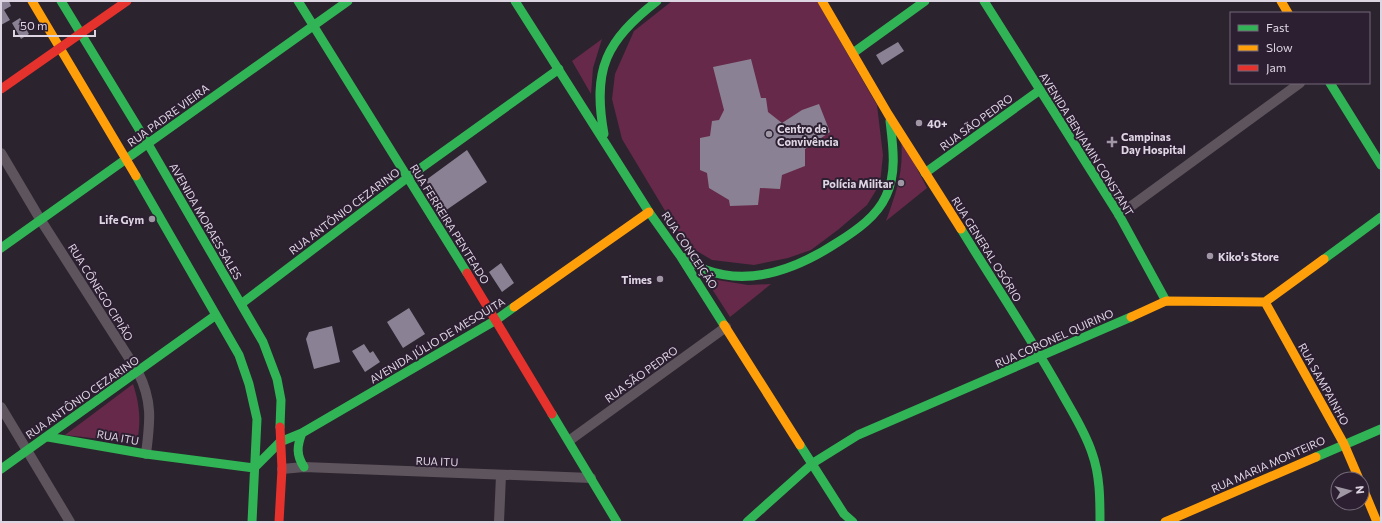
<svg xmlns="http://www.w3.org/2000/svg" width="1382" height="523" font-family="Commissioner,sans-serif">
	<style>
		.green { fill: #662949 }
		.building { fill: #8a8294 }
		.lines { fill: none; stroke-linecap: round; stroke-linejoin: round }
		.street { stroke: #5e545d; stroke-width: 10 }
		.fast { stroke: #30b455; stroke-width: 9 }
		.slow { stroke: #ff9f0a; stroke-width: 9 }
		.jam { stroke: #e5322d; stroke-width: 9 }
		.poi-dot { fill: #9f97a3; stroke: #2c1f32; stroke-width: 1.5 }
		.labels { text-anchor: middle; dominant-baseline: central; stroke-width: 4; stroke-linejoin: round; paint-order: stroke }
		.street-label { font-size: 11px; fill: #ded5e2; stroke: #2c1f32 }
		.poi-label { font-size: 11px; font-weight: bold; fill: #ded5e2; stroke: #2c1f32; text-anchor: start }
	</style>
	<rect width="100%" height="100%" fill="#2b232e"/>
	<path class="green" d="M672 1H817L877 105 883 155 880 184 867 205 839 229 811 250 788 258 754 265 712 260 685 244 622 139 612 99 615 74 634 31Z
		M602 39 593 68 591 94 572 61Z
		M901 138 927 188 886 221C897 190 904 171 901 138Z
		M705 278 748 285 771 284 730 317Z
		M133 384C140 405 141 422 137 443L65 435Z"/>
	<path class="building" d="M1 1H9L11 6 4 10 10 20 1 25Z
		M20 18 29 34 21 39 12 23Z
		M898 42 904 51 882 65 876 55Z
		M751 59 761 98H766L768 112 782 123 802 110 819 104 830 132 805 149V166L782 175 780 189 760 188 758 205 730 206 729 200 709 188 707 173 700 170V138L710 136 712 121 719 120 724 110 713 67Z
		M467 150 487 182 442 213 426 180Z
		M501 263 514 283 502 292 489 272Z
		M409 308 425 334 403 348 387 322Z
		M332 326 340 362 314 369 306 339 309 332Z
		M364 344 370 353 373 351 380 362 365 372 352 351Z"/>
	<g class="lines">
		<path class="street" d="M1 153 40 219 138 372C153 402 150 422 146 454
			M1119 215 1300 83
			M1 407 70 522
			M570 440 726 327
			M282 469 304 467 591 478
			M499 522 501 475"/>
		<path class="fast" d="M61 1 148 144 263 342 277 379 281 400 280 427
			M298 1 467 273
			M515 1 649 212 681 257 724 325
			M984 1 1119 215 1166 301
			M853 53 925 1
			M1330 83 1381 165
			M604 134C592 69 606 41 657 1
			M925 173 1040 90
			M136 176 239 355 249 384 257 419 252 522
			M961 229C994 283 1029 335 1060 390 1071 410 1085 431 1092 453 1100 475 1100 499 1100 522
			M1 248 348 1
			M682 257C690 261 698 266 706 270 752 287 800 267 838 242 857 230 877 216 886 196 897 173 893 146 890 121
			M1324 259 1381 217
			M241 304 407 178 559 69
			M552 414 617 522
			M302 433C297 446 296 455 304 467
			M48 437 146 454 254 468 280 442 302 433 496 320 514 307
			M800 445 844 514 853 522
			M1316 457 1381 429
			M1 469 216 315
			M747 522 813 463 858 435 1131 317"/>
		<path class="slow" d="M32 1 136 176
			M822 1 888 114 961 229
			M1281 1 1288 13
			M1265 302 1344 444 1359 479
			M514 307 649 212
			M1131 317 1166 301 1265 302 1324 259
			M724 325 800 445
			M1362 486 1377 522
			M1165 522 1316 457"/>
		<path class="jam" d="M1 89 127 1
			M467 273 552 414
			M279 522 282 469 280 427"/>
	</g>
	<g class="poi-dot">
		<circle cx="919" cy="123" r="4"/>
		<circle cx="769" cy="134" r="4"/>
		<path d="M1110 136h4v4h4v4h-4v4h-4v-4h-4v-4h4z"/>
		<circle cx="901" cy="183" r="4"/>
		<circle cx="152" cy="219" r="4"/>
		<circle cx="1210" cy="256" r="4"/>
		<circle cx="660" cy="279" r="4"/>
	</g>
	<g class="labels">
		<g class="street-label">
			<text transform="translate(168 115) rotate(-36)">RUA PADRE VIEIRA</text>
			<text transform="translate(976 122) rotate(-36)">RUA SÃO PEDRO</text>
			<text transform="translate(1087 144) rotate(58)">AVENIDA BENJAMIN CONSTANT</text>
			<text transform="translate(344 211) rotate(-37)">RUA ANTÔNIO CEZARINO</text>
			<text transform="translate(206 221) rotate(60)">AVENIDA MORAES SALES</text>
			<text transform="translate(450 224) rotate(58)">RUA FERREIRA PENTEADO</text>
			<text transform="translate(987 249) rotate(58)">RUA GENERAL OSÓRIO</text>
			<text transform="translate(690 250) rotate(56)">RUA CONCEIÇÃO</text>
			<text transform="translate(101 292) rotate(58)">RUA CÔNEGO CIPIÃO</text>
			<text transform="translate(1054 338) rotate(-24)">RUA CORONEL QUIRINO</text>
			<text transform="translate(437 340) rotate(-31)">AVENIDA JÚLIO DE MESQUITA</text>
			<text transform="translate(641 374) rotate(-36)">RUA SÃO PEDRO</text>
			<text transform="translate(1324 384) rotate(61)">RUA SAMPAINHO</text>
			<text transform="translate(82 397) rotate(-35)">RUA ANTÔNIO CEZARINO</text>
			<text transform="translate(118 437) rotate(10)">RUA ITU</text>
			<text transform="translate(437 461) rotate(2)">RUA ITU</text>
			<text transform="translate(1268 464) rotate(-24)">RUA MARIA MONTEIRO</text>
		</g>
		<g class="poi-label">
			<text x="927" y="123">40+</text>
			<text x="777" y="128">Centro de<tspan x="777" dy="13">Convivência</tspan></text>
			<text x="1121" y="136">Campinas<tspan x="1121" dy="13">Day Hospital</tspan></text>
			<text x="893" y="183" text-anchor="end">Polícia Militar</text>
			<text x="144" y="219" text-anchor="end">Life Gym</text>
			<text x="1218" y="256">Kiko's Store</text>
			<text x="652" y="279" text-anchor="end">Times</text>
		</g>
	</g>
	<rect width="1382" height="523" fill="none" stroke="#ded5e2" stroke-width="4"/>
	<rect x="1230" y="12" width="140" height="72" fill="#2c1f32" stroke="#736878"/>
	<rect x="1238" y="25" width="20" height="6" fill="#30b455" stroke="#736878"/>
	<text x="1266" y="32" font-size="12" fill="#ded5e2">Fast</text>
	<rect x="1238" y="45" width="20" height="6" fill="#ff9f0a" stroke="#736878"/>
	<text x="1266" y="52" font-size="12" fill="#ded5e2">Slow</text>
	<rect x="1238" y="65" width="20" height="6" fill="#e5322d" stroke="#736878"/>
	<text x="1266" y="72" font-size="12" fill="#ded5e2">Jam</text>
	<g transform="translate(1350 491) rotate(83)"><circle r="19" fill="#2c1f32" stroke="#736878"/>
	<path d="M0-3L7 15L0 10L-7 15Z" fill="#9f97a3"/>
	<text y="-6" font-size="11" font-weight="bold" text-anchor="middle" fill="#ded5e2">N</text>
	</g>
	<path d="M14 30v6h81v-6" fill="none" stroke="#ded5e2" stroke-width="2"/>
	<text x="20" y="30" font-size="12" fill="#ded5e2" stroke="#2c1f32" stroke-width="3" paint-order="stroke">50 m</text>
</svg>
